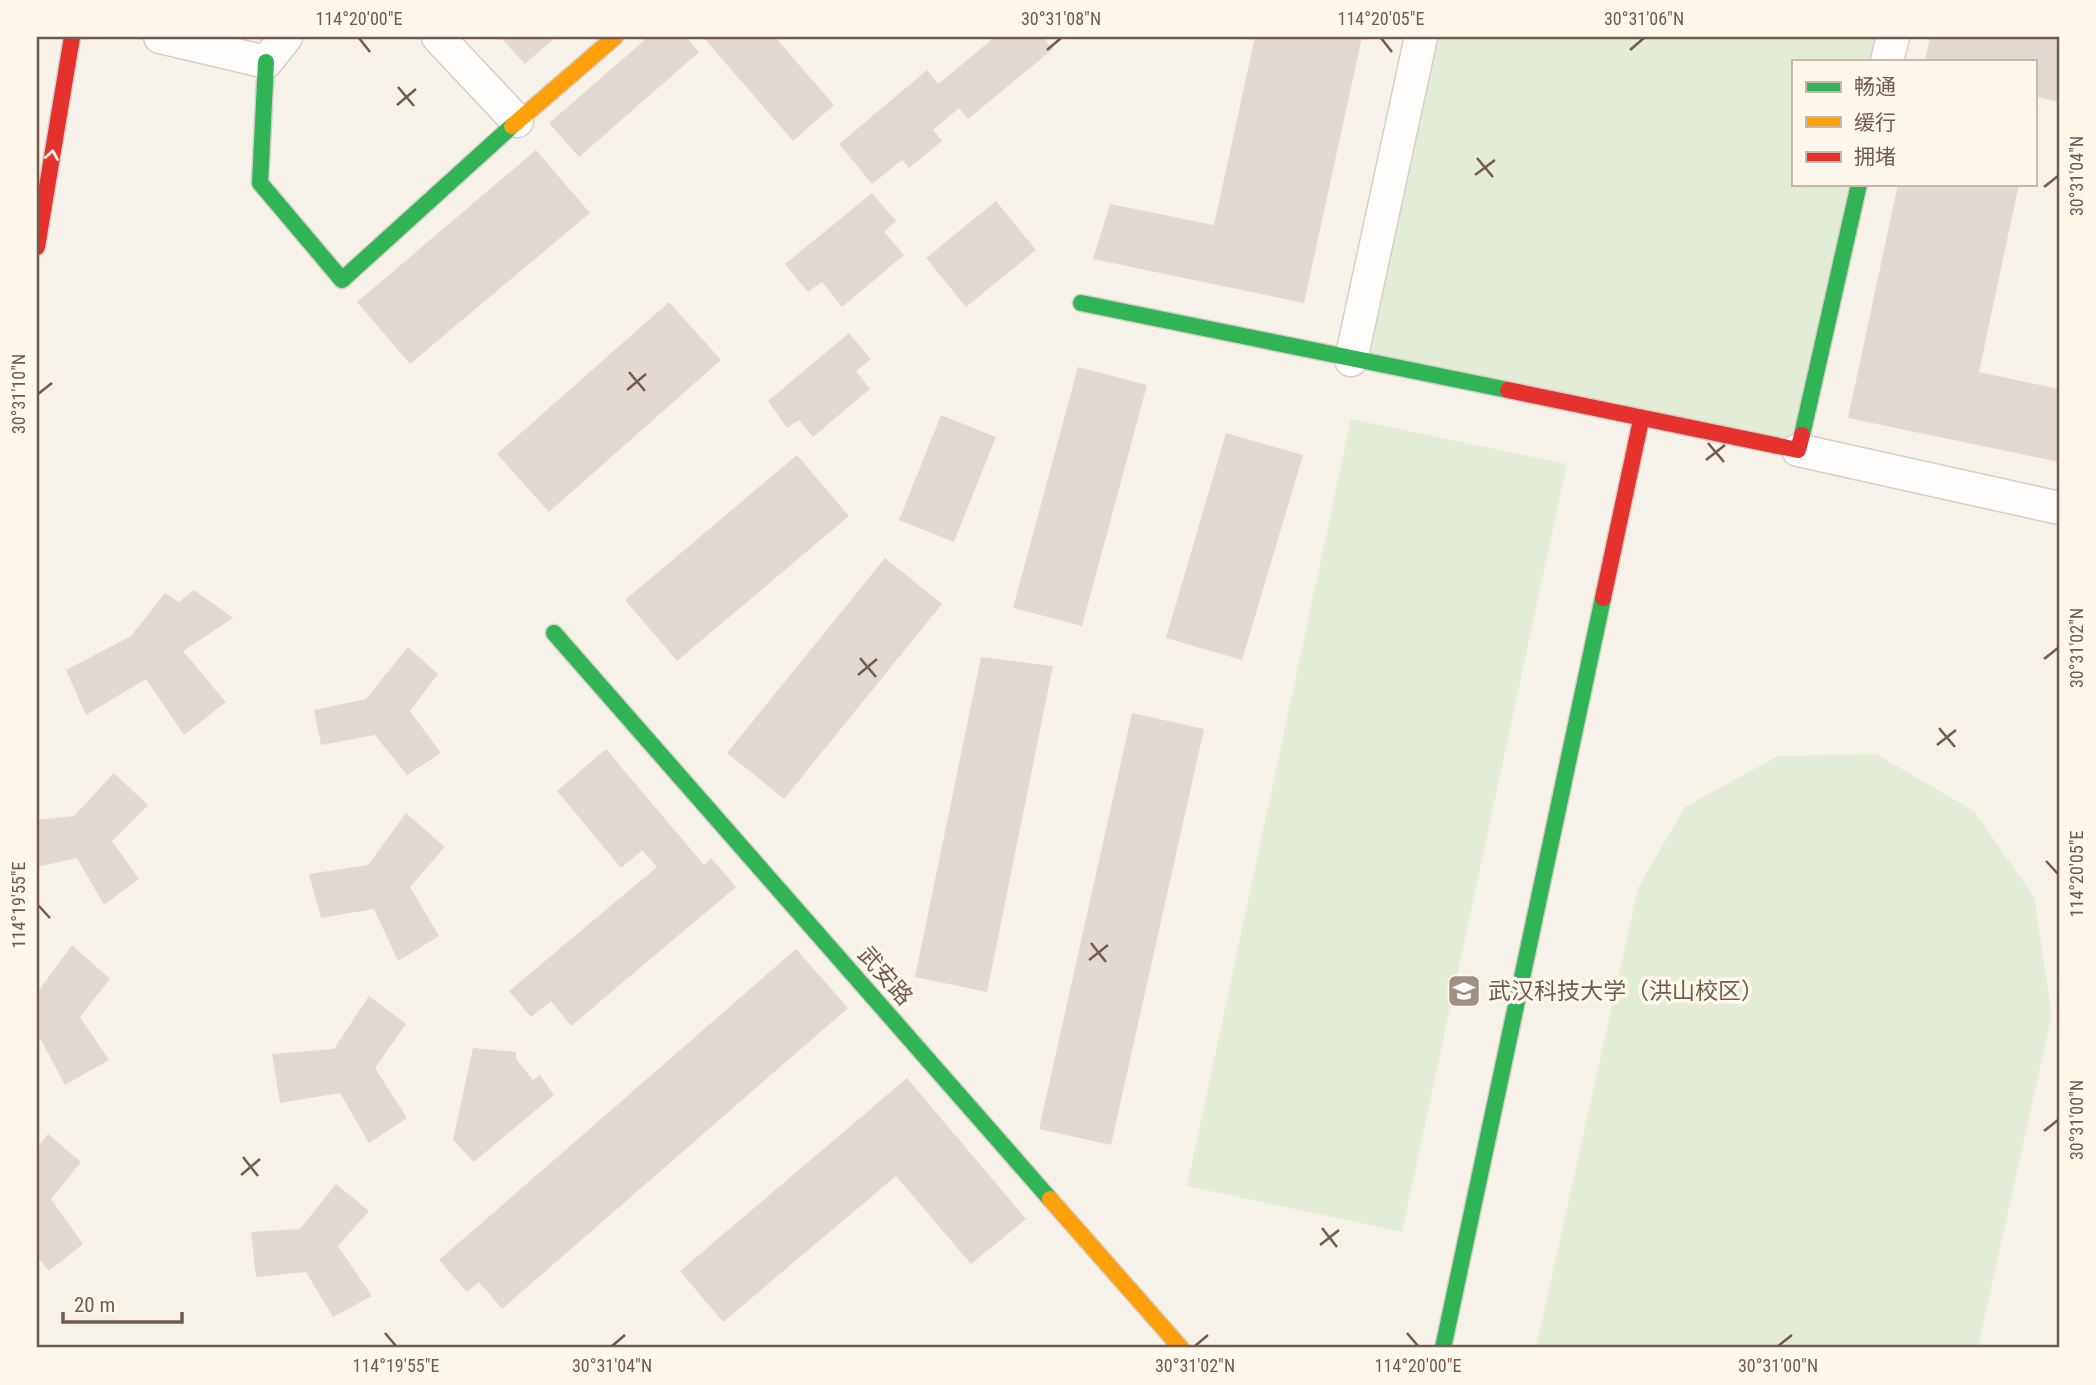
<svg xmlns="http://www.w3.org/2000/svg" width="2096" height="1385" font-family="'Roboto Condensed','Noto Sans SC',sans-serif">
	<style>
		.green { fill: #e3ecd6 }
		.building { fill: #e2dad2 }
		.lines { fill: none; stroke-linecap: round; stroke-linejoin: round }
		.street-casing { stroke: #d5cfc8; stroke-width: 35 }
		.fast-casing { stroke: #d6cfc8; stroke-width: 19 }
		.slow-casing { stroke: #d6cfc8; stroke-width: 19 }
		.jam-casing { stroke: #d6cfc8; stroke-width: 19 }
		.street { stroke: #fefdfc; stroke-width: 32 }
		.fast { stroke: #30b455; stroke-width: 16 }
		.slow { stroke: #ff9f0a; stroke-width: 16 }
		.jam { stroke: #e5322d; stroke-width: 16 }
		.oneway { stroke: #fef7eb }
		.ticks { fill: none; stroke: #735a4c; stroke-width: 2.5 }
		.labels { text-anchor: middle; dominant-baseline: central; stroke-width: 7; stroke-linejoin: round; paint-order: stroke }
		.street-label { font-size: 23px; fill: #735a4c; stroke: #fef7eb }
		.poi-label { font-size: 23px; fill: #735a4c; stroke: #fef7eb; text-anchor: start }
		.neatline { fill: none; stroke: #735a4c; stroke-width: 2.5 }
		.ticks-label { font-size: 18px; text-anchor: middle; fill: #735a4c }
	</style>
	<rect width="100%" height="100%" fill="#f6f2ea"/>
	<path class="green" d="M1421 37H1893L1887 61H1793V184H1859L1798 450 1351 360Z
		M1351 419 1567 464 1402 1232 1187 1186Z
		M1876 754 1974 811 2034 897 2052 1015 1978 1348H1536L1638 888 1685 807 1778 756Z"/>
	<path class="building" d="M500 37H556L525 64Z
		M648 37H686L699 52 579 157 549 123Z
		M703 37H775L834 105 793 141Z
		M995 37H1043L1053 49 968 119 959 108 933 130 942 141 909 168 902 160 872 184 839 144 927 70 938 84Z
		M1255 37H1362L1304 303 1093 259 1110 204 1214 225Z
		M1930 37H2059V102L2038 97 2035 105V61H1925Z
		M536 150 590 213 410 364 357 302Z
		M1898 184H2019L1979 372 2059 389V462L1848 418Z
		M872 193 896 221 884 232 904 255 842 307 822 282 808 292 785 264Z
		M996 201 1036 250 966 307 926 258Z
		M669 302 721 360 549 512 497 454Z
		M849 333 871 359 856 371 870 389 813 437 799 420 787 428 768 401Z
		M1078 367 1147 385 1082 626 1013 608Z
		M941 415 996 437 954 542 899 520Z
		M1226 433 1303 455 1242 660 1166 638Z
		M797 455 849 516 677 661 625 600Z
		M885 558 942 604 784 799 727 753Z
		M194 590 233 618 183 651 226 702 184 735 146 679 86 715 66 670 131 636 165 593 179 602Z
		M408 647 438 674 410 711 441 753 407 775 375 735 321 745 314 710 366 699Z
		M981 657 1053 666 987 992 915 977Z
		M1132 713 1204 729 1111 1145 1039 1129Z
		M606 749 704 865 711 858 736 887 571 1026 551 1001 531 1017 509 991 657 867 642 850 621 868 557 791Z
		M114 773 148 805 112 841 139 879 104 905 77 858 37 867V820L74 816Z
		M406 813 445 847 410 887 439 936 398 961 374 909 321 918 309 874 368 865Z
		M72 945 110 979 80 1017 109 1060 65 1085 41 1040 37 1041V993Z
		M796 949 848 1008 502 1309 479 1282 467 1292 439 1260Z
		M369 996 406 1024 375 1068 407 1118 369 1143 340 1093 280 1103 272 1054 334 1049Z
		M473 1048 516 1052V1059L533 1080 540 1075 554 1095 474 1162 453 1140Z
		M907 1078 1026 1219 971 1264 896 1176 723 1322 680 1271Z
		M48 1134 81 1162 51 1199 83 1244 49 1271 37 1256V1148Z
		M336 1184 369 1211 338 1246 372 1296 333 1317 306 1272 256 1277 251 1232 300 1229Z"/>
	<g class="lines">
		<defs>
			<path id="street" d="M160 37 266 62 286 37
				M438 37 517 121
				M1887 61 1893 37
				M1351 360 1421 37
				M1798 450 2059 508"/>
			<path id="fast" d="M266 62 260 183 342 280 512 126
				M1081 303 1508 390
				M1802 435 1859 184
				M554 633 1050 1199
				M1443 1348 1603 598"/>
			<path id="slow" d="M512 126 615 37
				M1050 1199 1181 1348"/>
			<path id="jam" d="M37 247 72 37
				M1508 390 1798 450 1802 435
				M1603 598 1641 420"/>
		</defs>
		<use href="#street" class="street-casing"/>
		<use href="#fast" class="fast-casing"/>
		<use href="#slow" class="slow-casing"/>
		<use href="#jam" class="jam-casing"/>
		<use href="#street" class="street"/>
		<use href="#fast" class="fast"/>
		<use href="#slow" class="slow"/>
		<use href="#jam" class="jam"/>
	</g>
	<defs><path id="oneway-chevron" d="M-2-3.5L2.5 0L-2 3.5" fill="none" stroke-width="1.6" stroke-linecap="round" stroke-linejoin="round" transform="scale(1.75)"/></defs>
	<use class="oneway" href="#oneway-chevron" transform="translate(52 155) rotate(-81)"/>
	<path class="ticks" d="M359 38 370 52M1381 38 1392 52M1047 50 1061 38M1630 50 1644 38M398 87 414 106M397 105 416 89M1477 158 1493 177M1475 175 1495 160M2044 187 2058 176M629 372 645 391M627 390 646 374M38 394 52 383M1708 443 1724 462M1706 460 1725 445M860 658 876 677M2044 659 2058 648M858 675 877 659M1939 728 1955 747M1937 745 1956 730M2046 861 2058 874M38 905 50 918M1091 943 1106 962M1089 960 1108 945M2044 1131 2058 1120M243 1157 258 1176M241 1175 260 1159M1322 1228 1337 1247M1320 1245 1339 1230M385 1333 396 1346M1407 1333 1418 1346M612 1346 625 1335M1195 1346 1208 1335M1778 1346 1792 1335"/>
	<defs>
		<symbol id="university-square" viewBox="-11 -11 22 22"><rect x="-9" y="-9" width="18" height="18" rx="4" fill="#a18f83" stroke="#fef7eb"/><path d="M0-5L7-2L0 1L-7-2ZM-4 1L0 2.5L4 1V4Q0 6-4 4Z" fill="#fff"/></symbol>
	</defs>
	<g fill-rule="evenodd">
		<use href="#university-square" x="1445" y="972" width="38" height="38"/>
	</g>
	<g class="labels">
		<g class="street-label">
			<text transform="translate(885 976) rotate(49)">武安路</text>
		</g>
		<g class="poi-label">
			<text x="1488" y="991">武汉科技大学（洪山校区）</text>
		</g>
	</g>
	<rect width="2096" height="1385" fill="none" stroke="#fef7eb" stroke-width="77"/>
	<rect x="1792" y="60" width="245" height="126" fill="#fef7eb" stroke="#c6b8ab" stroke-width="2"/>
	<rect x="1806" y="82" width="35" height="10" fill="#30b455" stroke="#c6b8ab" stroke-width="2"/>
	<text x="1854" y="94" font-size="21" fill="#735a4c">畅通</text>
	<rect x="1806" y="117" width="35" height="10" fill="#ff9f0a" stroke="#c6b8ab" stroke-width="2"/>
	<text x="1854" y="130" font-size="21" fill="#735a4c">缓行</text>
	<rect x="1806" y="152" width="35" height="10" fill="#e5322d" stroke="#c6b8ab" stroke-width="2"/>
	<text x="1854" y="164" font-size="21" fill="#735a4c">拥堵</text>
	<path d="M63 1312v10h119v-10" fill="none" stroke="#735a4c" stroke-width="3.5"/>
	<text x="74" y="1312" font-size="21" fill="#735a4c" stroke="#fef7eb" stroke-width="5" paint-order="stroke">20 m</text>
	<rect x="38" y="38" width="2020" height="1308" class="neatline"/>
	<g class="ticks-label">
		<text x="359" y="25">114°20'00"E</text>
		<text x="1061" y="25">30°31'08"N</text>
		<text x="1381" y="25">114°20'05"E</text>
		<text x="1644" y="25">30°31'06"N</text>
		<text transform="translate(2077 176) rotate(-90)" y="6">30°31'04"N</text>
		<text transform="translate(19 394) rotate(-90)" y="6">30°31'10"N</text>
		<text transform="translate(2077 648) rotate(-90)" y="6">30°31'02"N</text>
		<text transform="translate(2077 874) rotate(-90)" y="6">114°20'05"E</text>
		<text transform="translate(19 905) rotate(-90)" y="6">114°19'55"E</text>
		<text transform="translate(2077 1120) rotate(-90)" y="6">30°31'00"N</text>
		<text x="396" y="1372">114°19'55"E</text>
		<text x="612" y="1372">30°31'04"N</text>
		<text x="1195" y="1372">30°31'02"N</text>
		<text x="1418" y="1372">114°20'00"E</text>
		<text x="1778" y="1372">30°31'00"N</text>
	</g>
</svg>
